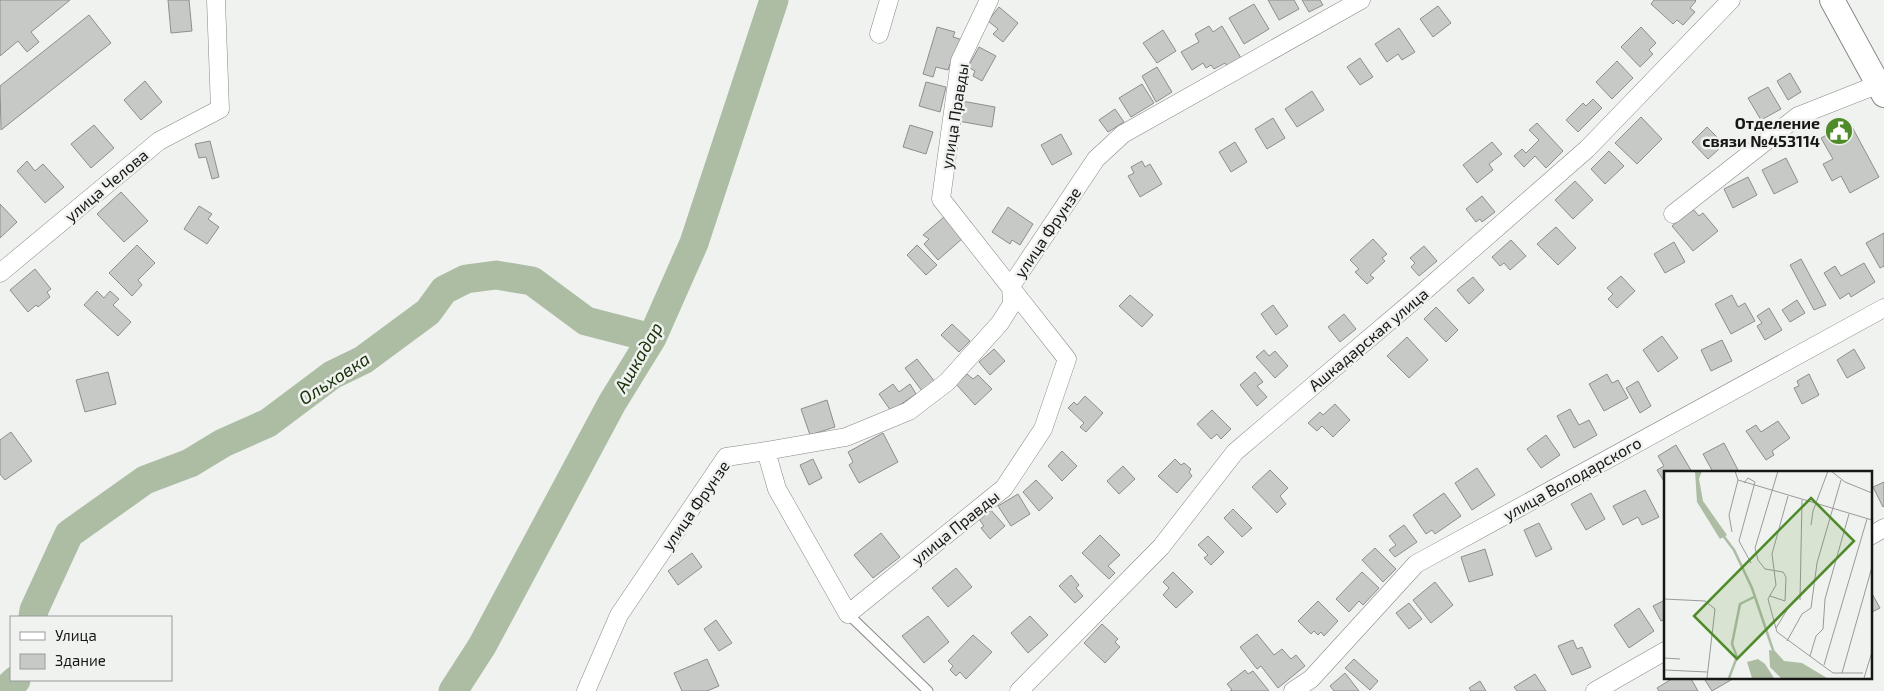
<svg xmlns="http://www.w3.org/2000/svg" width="1884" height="691" font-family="'Exo 2',sans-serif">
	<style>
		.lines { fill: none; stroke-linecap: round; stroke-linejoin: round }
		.river { stroke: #acbda4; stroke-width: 29 }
		.building { fill: #c7c9c6; stroke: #8e8f8d }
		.lane-casing { stroke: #878986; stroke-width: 11 }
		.street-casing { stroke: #878986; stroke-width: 19 }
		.secondary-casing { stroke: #878986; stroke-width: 26 }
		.lane { stroke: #fff; stroke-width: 9 }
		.street { stroke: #fff; stroke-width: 18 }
		.secondary { stroke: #fff; stroke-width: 24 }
		.labels { text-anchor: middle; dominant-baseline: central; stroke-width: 5; stroke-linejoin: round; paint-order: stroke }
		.street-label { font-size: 16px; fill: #171716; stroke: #f0f2f0 }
		.poi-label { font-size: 16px; font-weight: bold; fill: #171716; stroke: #f0f2f0; text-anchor: end }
		.water-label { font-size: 18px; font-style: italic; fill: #183109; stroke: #f0f2f0 }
		.inset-river { fill: none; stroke: #acbda4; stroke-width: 2.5 }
		.inset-road { fill: none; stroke: #999a99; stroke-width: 1 }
		.view { fill: #4f8b2a; fill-opacity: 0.15; stroke: #4f8b2a; stroke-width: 2.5 }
		.inset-edge { fill: none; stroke: #171716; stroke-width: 2.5 }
	</style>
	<rect width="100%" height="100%" fill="#f0f2f0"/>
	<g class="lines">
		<path class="river" d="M33 617 34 610 69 534 145 480 190 463 223 443 268 423 332 375 363 360 428 312 444 290 466 279 496 275 532 281 586 321 652 338
			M4 691 16 680
			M453 691 482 646 612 403 652 338 694 243 774 0"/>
	</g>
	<path class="building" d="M0 0H70L31 32 39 42 27 52 18 41 0 56Z
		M168 0H189L192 31 171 33Z
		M1268 0H1294L1299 9 1279 20Z
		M1302 0H1320L1323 5 1309 12Z
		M1654 0H1695L1696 1 1690 8 1695 12 1683 25 1677 20 1673 24 1651 4Z
		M1254 4 1269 29 1244 44 1229 18Z
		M1438 6 1451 23 1433 37 1420 19Z
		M999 7 1018 23 1003 42 993 34 998 29 988 21Z
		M89 15 111 43 1 130 0 86Z
		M1209 26 1213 32 1222 26 1241 58 1227 66 1225 63 1214 69 1211 65 1206 68 1203 63 1192 70 1181 52 1199 42 1195 34Z
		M937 27 955 32 953 37 963 40 955 65 950 64 948 70 936 67 933 77 923 74Z
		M1641 27 1656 43 1649 50 1653 54 1640 67 1621 47Z
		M1399 28 1415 52 1402 60 1398 54 1387 62 1375 44Z
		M1163 30 1176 51 1157 63 1143 43Z
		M979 47 996 56 982 81 973 76 975 71 968 67Z
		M1360 58 1373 77 1360 85 1347 67Z
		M1617 61 1633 78 1612 99 1596 82Z
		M1157 67 1172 92 1156 102 1142 76Z
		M1790 73 1801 92 1788 100 1777 81Z
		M145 81 162 102 141 120 124 100Z
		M926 82 946 87 940 112 919 106Z
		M1142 84 1154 103 1131 117 1119 98Z
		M1768 87 1781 109 1761 120 1748 98Z
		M1312 91 1324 110 1297 127 1285 109Z
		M1593 99 1602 108 1578 132 1566 120 1583 103 1586 106Z
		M962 101 995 107 992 127 958 121Z
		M1115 109 1124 122 1108 132 1099 120Z
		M1641 117 1662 139 1637 164 1615 143Z
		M1273 118 1285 138 1267 149 1255 129Z
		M1537 123 1563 151 1546 168 1535 156 1524 167 1514 156 1522 149 1526 153 1539 140 1529 130Z
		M1850 123 1879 177 1850 193 1841 176 1832 181 1823 164 1833 159 1821 138Z
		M94 125 114 148 91 168 71 144Z
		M910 125 933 132 926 154 903 147Z
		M1707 127 1717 137 1712 142 1719 149 1708 159 1692 142Z
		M1061 134 1072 154 1052 165 1041 145Z
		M210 141 219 177 212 179 206 157 199 158 195 144Z
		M1235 142 1247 162 1231 172 1219 152Z
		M1492 142 1502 154 1489 164 1493 170 1477 183 1463 165Z
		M1609 151 1624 166 1605 184 1591 169Z
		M1786 158 1798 182 1774 194 1762 170Z
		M27 161 35 171 43 164 64 187 45 203 17 171Z
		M1142 161 1145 167 1150 164 1162 184 1140 197 1128 176 1134 173 1131 167Z
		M1748 177 1757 195 1733 208 1724 189Z
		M1575 181 1593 200 1573 219 1555 200Z
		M121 192 148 221 124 242 97 214Z
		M1482 196 1495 212 1482 222 1480 219 1476 222 1466 209Z
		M0 204 17 222 0 238Z
		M199 206 212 214 208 219 219 227 207 244 184 229Z
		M1008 207 1033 224 1020 245 1012 240 1010 244 992 232Z
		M1693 209 1699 216 1703 213 1718 231 1693 251 1672 226Z
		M944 217 963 238 938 260 924 244 929 239 923 235Z
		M1556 227 1576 248 1558 265 1537 244Z
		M1884 233V266L1880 268 1866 243Z
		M1373 239 1387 254 1382 258 1385 261 1370 275 1374 278 1367 284 1355 272 1359 269 1350 260Z
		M1511 240 1526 256 1510 270 1504 263 1500 266 1492 257Z
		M1674 242 1685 262 1665 273 1654 254Z
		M137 245 155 263 138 280 142 285 132 296 109 273Z
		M917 245 937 265 926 275 907 255Z
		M1424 246 1437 261 1419 276 1411 267 1415 263 1410 258Z
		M1801 259 1826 305 1814 310 1790 265Z
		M1864 263 1875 282 1851 297 1849 293 1840 299 1824 273 1835 266 1841 276Z
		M35 269 51 289 47 292 50 297 38 307 36 305 28 312 10 290Z
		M1621 276 1635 291 1617 308 1608 299 1613 294 1607 288Z
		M1473 277 1484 290 1469 304 1457 290Z
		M97 291 104 298 110 291 119 299 113 305 131 322 118 336 84 305Z
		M1130 295 1153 315 1142 327 1119 306Z
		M1732 295 1738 307 1745 303 1755 321 1731 334 1715 304Z
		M1797 300 1805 313 1790 322 1782 310Z
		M1273 305 1288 326 1276 335 1261 314Z
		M1436 307 1458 330 1446 342 1424 319Z
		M1769 308 1782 330 1765 340 1757 326 1762 323 1757 316Z
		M1344 314 1356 329 1340 342 1328 327Z
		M952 324 970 341 959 352 941 335Z
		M1662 336 1678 358 1658 372 1643 350Z
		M1407 337 1428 360 1409 378 1387 356Z
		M1722 340 1732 361 1711 371 1701 350Z
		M994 349 1005 361 990 375 979 362Z
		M1854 349 1865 368 1847 378 1837 360Z
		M1264 350 1269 356 1275 351 1288 366 1275 378 1256 357Z
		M917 359 935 382 922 391 905 368Z
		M108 372 116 404 85 412 76 380Z
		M1255 372 1263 382 1257 386 1267 397 1257 406 1240 385Z
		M967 374 973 379 978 375 992 389 975 405 956 384Z
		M1607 374 1612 383 1618 380 1628 398 1604 411 1589 384Z
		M1809 374 1819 395 1802 404 1794 388 1799 386 1797 381Z
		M1638 381 1651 406 1640 413 1626 388Z
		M893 384 899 392 910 384 916 394 891 411 879 394Z
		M1085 396 1103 413 1086 432 1080 427 1084 423 1068 408 1074 402 1077 405Z
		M827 400 835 427 810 435 801 409Z
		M1335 404 1350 420 1333 437 1322 426 1317 431 1308 423 1320 412 1323 415Z
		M1570 409 1579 425 1589 420 1597 435 1574 448 1557 416Z
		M1212 410 1231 429 1221 439 1217 434 1211 439 1197 424Z
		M1778 421 1790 438 1772 451 1774 455 1766 460 1746 431 1756 425 1761 432Z
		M11 432 32 461 5 480 0 474V440Z
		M883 433 898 462 859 483 849 465 853 462 848 452Z
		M1546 435 1560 455 1541 468 1527 449Z
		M1724 443 1739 472H1713L1703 454Z
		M1676 445 1692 472H1665V483L1657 470 1664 466 1658 456Z
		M1062 451 1077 466 1062 481 1048 466Z
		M813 459 822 478 809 485 800 465Z
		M1175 459 1181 465 1184 463 1191 469 1189 472 1192 476 1177 493 1158 476Z
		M1123 466 1135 479 1119 494 1107 481Z
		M1477 468 1495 495 1472 510 1455 483Z
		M1270 470 1288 488 1280 496 1286 504 1277 513 1252 487Z
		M1036 480 1053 498 1039 511 1023 492Z
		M1884 482V506L1883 507 1873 487Z
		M1645 490 1659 517 1642 525 1638 517 1623 525 1613 506Z
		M1444 493 1461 516 1435 534 1432 530 1426 534 1413 515Z
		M1591 493 1605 519 1586 530 1571 504Z
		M1018 494 1030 514 1011 526 998 506Z
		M990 509 1005 526 990 539 981 528 984 526 979 519Z
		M1233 509 1252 528 1242 537 1224 518Z
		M1539 523 1552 549 1536 557 1524 530Z
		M1404 525 1417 542 1395 557 1389 550 1396 545 1389 536Z
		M881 533 900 557 873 578 854 555Z
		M1100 535 1120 555 1108 566 1115 573 1109 579 1082 553Z
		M1208 536 1224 552 1211 565 1204 558 1208 555 1198 545Z
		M1375 548 1396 569 1383 582 1362 560Z
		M1485 549 1493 575 1469 582 1461 557Z
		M692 553 702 567 678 585 668 571Z
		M956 568 972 587 948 607 932 588Z
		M1173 572 1193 592 1176 608 1163 595 1169 588 1163 582Z
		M1362 572 1379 588 1363 605 1359 601 1349 612 1336 599Z
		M1071 575 1079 585 1076 588 1083 596 1075 603 1059 586Z
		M1435 582 1453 605 1431 623 1413 600Z
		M1870 590 1880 608 1870 613Z
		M1665 600V619L1661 621 1653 606Z
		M1318 601 1338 621 1324 636 1321 632 1318 635 1314 631 1311 634 1298 621Z
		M1409 603 1422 619 1409 629 1396 613Z
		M1639 608 1654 631 1629 648 1614 625Z
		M928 616 949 642 924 663 902 636Z
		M1030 616 1048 635 1028 653 1011 633Z
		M716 620 732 643 719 651 704 629Z
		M1102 624 1118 639 1115 642 1120 647 1105 663 1084 643Z
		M1257 634 1274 655 1282 649 1291 659 1296 655 1305 666 1278 688 1261 666 1257 669 1240 647Z
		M973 635 992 652 966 679 960 672 956 676 950 670 953 666 948 661Z
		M1573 640 1577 649 1582 647 1591 667 1572 675 1558 646Z
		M707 659 719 686 707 691H682L674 673Z
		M1354 659 1378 681 1370 690 1345 668Z
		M1245 670 1248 674 1253 671 1269 691H1230L1232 690 1227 684Z
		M1345 673 1359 691H1334L1330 686Z
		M1535 674 1546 691H1517L1514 687Z
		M1675 677H1690L1698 691H1659L1657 688Z
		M1703 677H1736L1712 691Z
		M1480 681 1486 691H1471L1469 688Z"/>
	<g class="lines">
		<defs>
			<path id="lane" d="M848 614 928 691"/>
			<path id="street" d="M879 34 889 0
				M1673 214 1798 116 1884 82
				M0 273 159 141 220 109 216 0
				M766 451 777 489 848 614 1004 488 1043 429 1067 359 941 199 960 61 989 0
				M1870 536 1884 528
				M586 691 619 615 726 457 766 451 846 437 909 411 947 382 1000 323 1012 304 1011 286 1096 159 1123 134 1361 0
				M1019 691 1161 547 1235 452 1412 302 1587 149 1731 0
				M1293 691 1311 679 1416 564 1884 308
				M1595 691 1665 651"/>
			<path id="secondary" d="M1832 0 1884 95"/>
		</defs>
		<use href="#lane" class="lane-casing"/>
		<use href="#street" class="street-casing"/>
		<use href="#secondary" class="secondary-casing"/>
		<use href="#lane" class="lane"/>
		<use href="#street" class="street"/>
		<use href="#secondary" class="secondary"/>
	</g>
	<defs>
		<symbol id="civic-disc" viewBox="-11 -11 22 22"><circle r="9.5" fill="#4f8b2a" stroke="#f0f2f0"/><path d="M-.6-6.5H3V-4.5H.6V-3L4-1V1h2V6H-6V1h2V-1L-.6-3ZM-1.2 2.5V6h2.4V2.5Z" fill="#fff"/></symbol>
	</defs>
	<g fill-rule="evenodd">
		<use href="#civic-disc" x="1823" y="115" width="32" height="32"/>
	</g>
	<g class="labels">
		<g class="street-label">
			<text transform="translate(954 116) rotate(-81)">улица Правды</text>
			<text transform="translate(106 185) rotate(-40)">улица Челова</text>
			<text transform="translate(1047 232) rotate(-56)">улица Фрунзе</text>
			<text transform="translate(1368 339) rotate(-40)">Ашкадарская улица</text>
			<text transform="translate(1572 478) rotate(-29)">улица Володарского</text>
			<text transform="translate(695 505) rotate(-55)">улица Фрунзе</text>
			<text transform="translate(955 527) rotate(-39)">улица Правды</text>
		</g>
		<g class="poi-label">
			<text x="1820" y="122">Отделение<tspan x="1820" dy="18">связи №453114</tspan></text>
		</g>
		<g class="water-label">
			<text transform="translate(638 357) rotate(-60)">Ашкадар</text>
			<text transform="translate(334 378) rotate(-33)">Ольховка</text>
		</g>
	</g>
	<g transform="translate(1664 471)">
		<rect width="208" height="208" fill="#f0f2f0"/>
		<path d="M94 188 101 193 110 207H88L83 191Z" fill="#abbca3"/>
		<path d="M31 0H38L35 8 39 30 63 64 56 68 33 31ZM105 179 111 180 120 190 138 192 163 207H117L106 196Z" fill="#acbda4"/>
		<path class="inset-river" d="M58 63 70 79 88 117 110 182M65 207 73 186 68 173 76 133 92 125"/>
		<path class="inset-road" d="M167 0 181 11 208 22M74 9 208 49M80 12 84 7 91 11 75 70 87 92M124 25 108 83 112 114 104 128 113 161 169 202H199M147 54 149 40 164 0M68 61 65 44 74 9 71 0M106 125 121 130 122 106 119 101 101 98 94 89 91 77 114 0M0 128 41 130 51 138 43 207M136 129 138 29M112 157 123 139M123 170 138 143 147 137 153 92 177 9M146 185 152 165 159 158 161 128 185 43M0 187 16 188M160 194 203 48M1 199 43 201M178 202 208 96M200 207 208 181"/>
		<path class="view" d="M147 27 190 70 73 188 30 145Z"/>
		<rect width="208" height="208" class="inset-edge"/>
	</g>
	<rect x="10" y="616" width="162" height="65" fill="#f0f2f0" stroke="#999a99"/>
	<rect x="20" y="632" width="25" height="8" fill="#ffffff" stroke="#999a99"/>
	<text x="55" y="641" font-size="15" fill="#171716">Улица</text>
	<rect x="20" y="654" width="25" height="15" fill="#c7c9c6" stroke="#999a99"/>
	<text x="55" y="666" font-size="15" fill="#171716">Здание</text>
</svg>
